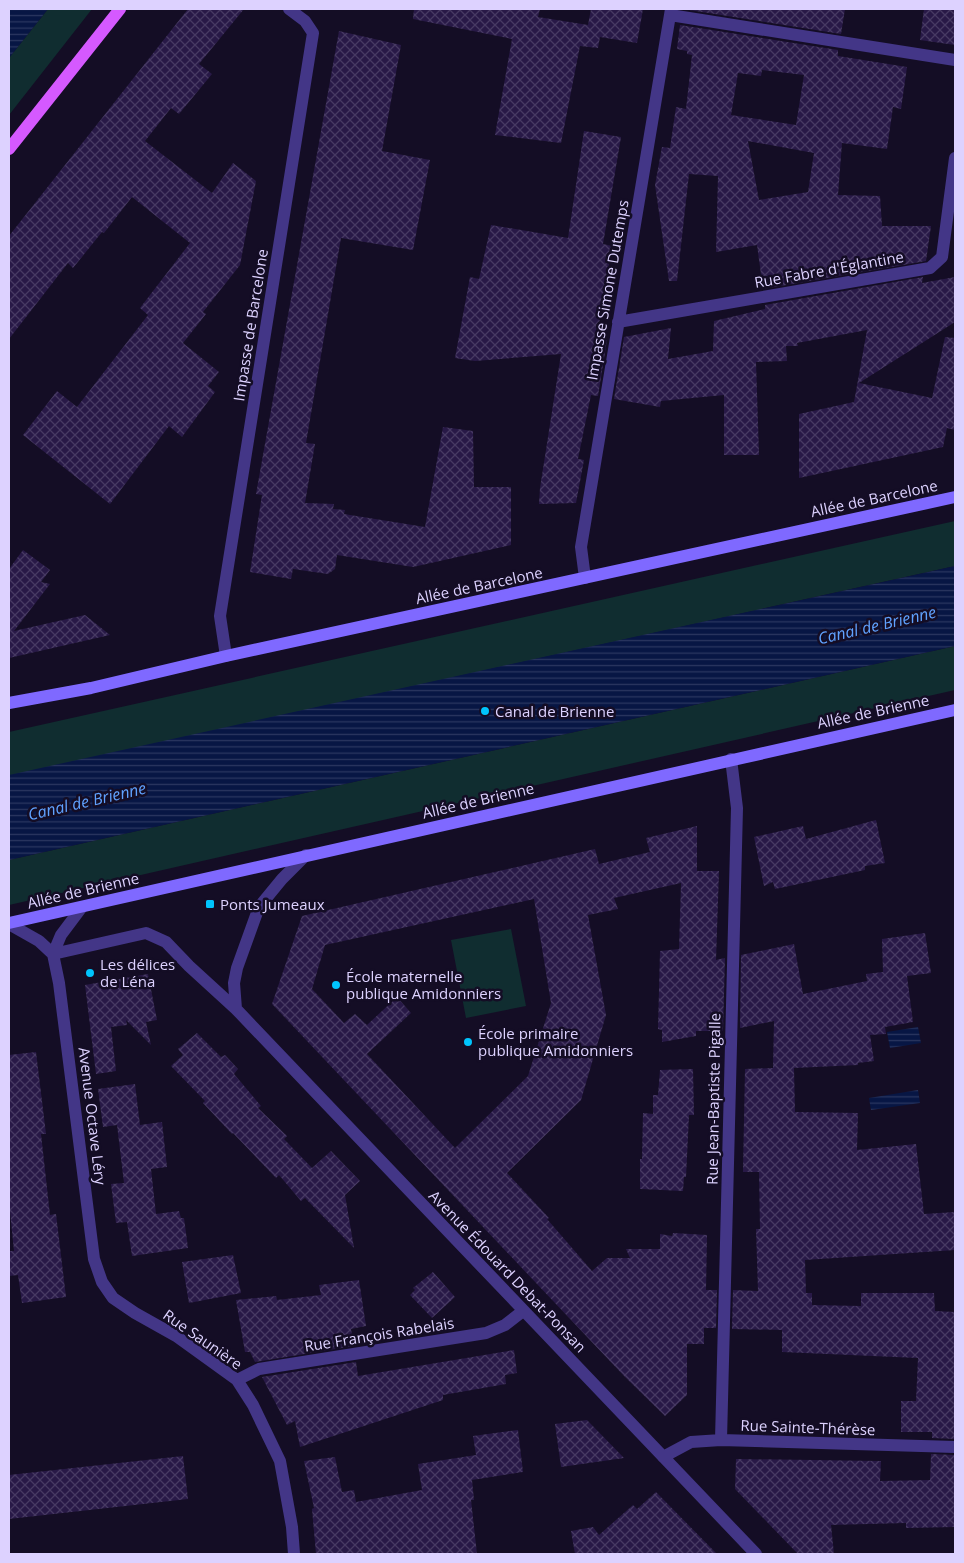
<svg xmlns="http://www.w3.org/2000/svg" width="964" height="1563" font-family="'Open Sans',sans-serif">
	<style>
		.grass { fill: #102d30 }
		.water { fill: url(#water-rules) }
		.building { fill: url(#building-cross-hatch); fill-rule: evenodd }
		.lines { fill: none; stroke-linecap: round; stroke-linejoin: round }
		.street { stroke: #433687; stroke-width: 12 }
		.secondary { stroke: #7f69ff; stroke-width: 12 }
		.primary { stroke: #d559ff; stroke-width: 12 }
		.poi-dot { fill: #00c4fd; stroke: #140d25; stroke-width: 2 }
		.labels { text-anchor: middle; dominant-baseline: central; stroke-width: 5; stroke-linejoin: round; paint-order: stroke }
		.street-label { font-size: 15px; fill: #ddd2ff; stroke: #140d25 }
		.poi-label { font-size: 15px; fill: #ddd2ff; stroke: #140d25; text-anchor: start }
		.water-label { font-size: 16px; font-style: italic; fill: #60a2ff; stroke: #140d25 }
	</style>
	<defs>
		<pattern id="water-rules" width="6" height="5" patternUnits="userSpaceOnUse" patternTransform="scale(1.25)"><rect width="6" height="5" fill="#071644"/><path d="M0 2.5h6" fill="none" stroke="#2b3760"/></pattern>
		<pattern id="building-cross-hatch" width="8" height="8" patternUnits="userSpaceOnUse" patternTransform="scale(1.25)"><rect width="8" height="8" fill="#281947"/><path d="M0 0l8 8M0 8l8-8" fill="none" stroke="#473a63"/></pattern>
	</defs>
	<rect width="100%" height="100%" fill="#140d25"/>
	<path class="grass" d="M48 9H92L9 115V58Z
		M955 521V566L9 776V732Z
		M955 646V690L9 905V860Z
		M511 929 526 1006 466 1018 451 940Z"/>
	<path class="water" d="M9 9H48L9 58Z
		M955 566V646L9 860V775Z
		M918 1027 921 1043 890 1048 887 1032Z
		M918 1090 920 1103 871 1110 869 1098Z"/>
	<path class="building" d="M188 9H244L199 64 212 74 179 114 171 108 145 141 212 193 233 163 256 181 240 265 203 312 206 314 183 343 219 372 208 386 215 392 182 437 169 426 110 504 23 435 57 391 77 407 148 315 140 308 190 243 132 197 104 233 102 232 73 268 68 263 9 339V236Z
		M414 9H540L538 17 588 25 591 9H643L637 43 600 37 598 48 580 46 561 143 495 135 512 39 413 19Z
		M683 9H845L841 34Z
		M924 9H955V45L920 40Z
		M680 25 838 50V56L907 67 901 109 893 107 887 149 842 143 838 195 880 196 882 226H931L926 261 763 289 757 245 716 252 718 176 689 174 677 281H669L655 185 662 147 670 148 676 107 686 109 692 55 687 54V51L677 49ZM762 70 804 75 796 125 731 115 738 73 761 76ZM748 141 814 153 808 192 759 200Z
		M339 31 401 45 382 151 430 160 413 250 341 238 306 443 315 444 305 503 334 504 333 509 345 510 344 514 425 527 443 427 473 431 474 487H511V545L413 567 337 555 335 569 328 574 293 569 291 579 250 572 262 495 256 494Z
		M584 131 621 137 603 244 612 246 596 342 607 340 598 396 591 395 578 459 584 460 576 503 539 504 540 488 561 354 475 361 455 358 470 277 479 279 491 225 568 238Z
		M923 277 922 283 955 277V322L859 383 932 398 945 337 955 338V430L947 428 943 447 799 478V414L854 402 867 330 797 343 798 346H786L787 361 756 362 759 455H724V395L661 401 660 407 614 399 624 337 671 328 668 359 713 351 714 321 765 309V305Z
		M23 550 50 570 41 582 50 584 14 631 85 615 110 635 9 658V569Z
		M876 820 885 863 865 866V870L775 889 773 882 764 886 754 837 803 826 806 839Z
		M697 826V871H719L716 960 725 958 723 1031H696V1036L662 1042V1030L658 1029 660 951 679 949 681 883 614 898 618 909 588 915 606 1015 581 1100 507 1173 549 1218 547 1219 592 1271 607 1258H630L626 1249H660V1234L672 1236 673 1233 707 1235 706 1290H717L716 1328H704V1344H687V1395L665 1416 625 1377 272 1004 302 916 595 849 599 864 650 852 646 838ZM534 899 551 1003 528 1076 455 1148 367 1054 411 1013 397 997 367 1025 355 1014 344 1023 312 989 325 945Z
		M925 933 931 973 907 976 913 1022 885 1027 886 1034 870 1035 874 1061 858 1063V1065L794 1068 795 1112 858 1113 857 1150 916 1144 924 1214 955 1212V1250L805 1260 806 1293H812V1305L861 1306V1293H934L935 1311 955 1312V1439L932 1438V1432H901V1401H916L918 1358 782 1352V1330L732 1329 733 1290 758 1291 756 1229H760L759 1172H743L745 1069 773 1068 774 1021 740 1028 741 955 794 944 803 994 867 981 866 974 883 972 882 939Z
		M148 974 157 1020 146 1022 151 1045 126 1020 127 1025 111 1027 116 1071 96 1074 85 985Z
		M197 1033 221 1057 225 1055 238 1069 234 1074 261 1106 258 1108 287 1136 284 1139 312 1168 331 1151 360 1181 345 1195 354 1248 305 1198 301 1201 279 1175 276 1178 233 1133 232 1134 203 1103 205 1101 171 1066 183 1055 178 1049Z
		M36 1052 46 1134H41L50 1215 56 1214 66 1297 22 1303 18 1275 9 1276V1251H14L9 1202V1055Z
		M693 1069 694 1115H689L686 1177H684L683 1191 640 1189V1159H642L643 1113 653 1114V1095H658L660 1070Z
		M135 1084 140 1125 162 1122 167 1167 151 1169 156 1214 179 1211 181 1218H184L188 1248 132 1256 127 1222 116 1223 111 1184 124 1183 117 1125 103 1127 98 1089Z
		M233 1255 241 1293 189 1303 182 1262Z
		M433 1272 455 1297 432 1318 410 1295 415 1290 413 1288Z
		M359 1280 366 1326 351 1329 354 1346 255 1362 250 1352H245L236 1300 276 1296 277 1300 321 1295 319 1285Z
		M514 1350 517 1373 505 1375 506 1384 443 1395V1400L300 1447 295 1421 287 1425 262 1377 356 1362 358 1376Z
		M587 1420 624 1458 561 1467 555 1424Z
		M518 1430 523 1472 472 1480 474 1500H471L477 1554H316L312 1509 314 1508 304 1461 335 1457 342 1492 354 1490 356 1502 422 1490 418 1464 476 1455 473 1436Z
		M931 1454 955 1455V1527L906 1528V1523L831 1525 834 1554H798L735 1489 736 1459 881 1461 880 1481 930 1480Z
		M183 1456 188 1499 9 1519V1475Z
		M656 1492 717 1554H575L571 1531 593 1527 599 1535 633 1505 637 1509Z"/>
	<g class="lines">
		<path class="street" d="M670 15 955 60
			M618 322 930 268 942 257 955 158
			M585 578 581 547 671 9
			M226 656 220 616 313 33 305 21 289 9
			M82 907 61 935 53 954 59 983 94 1259 102 1282 113 1298 135 1313 176 1336 237 1380 253 1405 280 1461 292 1527 294 1554
			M9 924 39 941 53 954
			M53 954 146 933 166 942 189 966 236 1009 756 1554
			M236 1009 234 983 237 968 259 907 282 879 306 855
			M237 1380 259 1369 486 1333 505 1325 523 1311
			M721 1440 737 808 731 759
			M663 1457 691 1442 721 1440 955 1447"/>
		<path class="secondary" d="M9 703 91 688 226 656 955 497
			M9 923 955 710"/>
		<path class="primary" d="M9 149 120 9"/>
	</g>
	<g class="poi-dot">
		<circle cx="485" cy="711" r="5"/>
		<rect x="205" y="899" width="10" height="10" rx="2.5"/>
		<circle cx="90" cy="973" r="5"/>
		<circle cx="336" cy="985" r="5"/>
		<circle cx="468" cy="1042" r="5"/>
	</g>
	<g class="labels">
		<g class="street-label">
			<text transform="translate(829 269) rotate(-10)">Rue Fabre d'Églantine</text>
			<text transform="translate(607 290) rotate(-80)">Impasse Simone Dutemps</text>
			<text transform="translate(250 325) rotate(-81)">Impasse de Barcelone</text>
			<text transform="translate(874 498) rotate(-12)">Allée de Barcelone</text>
			<text transform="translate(479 585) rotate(-12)">Allée de Barcelone</text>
			<text transform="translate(873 711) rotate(-12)">Allée de Brienne</text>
			<text transform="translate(478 800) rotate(-13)">Allée de Brienne</text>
			<text transform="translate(83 890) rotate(-13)">Allée de Brienne</text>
			<text transform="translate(713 1099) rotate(-89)">Rue Jean-Baptiste Pigalle</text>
			<text transform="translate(93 1116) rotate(83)">Avenue Octave Léry</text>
			<text transform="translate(508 1271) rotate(46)">Avenue Édouard Debat-Ponsan</text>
			<text transform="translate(379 1334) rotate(-9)">Rue François Rabelais</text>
			<text transform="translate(203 1339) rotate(35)">Rue Saunière</text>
			<text transform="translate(808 1427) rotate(2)">Rue Sainte-Thérèse</text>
		</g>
		<g class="poi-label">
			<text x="495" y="711">Canal de Brienne</text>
			<text x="220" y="904">Ponts Jumeaux</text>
			<text x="100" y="964">Les délices<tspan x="100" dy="17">de Léna</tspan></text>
			<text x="346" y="976">École maternelle<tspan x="346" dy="17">publique Amidonniers</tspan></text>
			<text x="478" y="1033">École primaire<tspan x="478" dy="17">publique Amidonniers</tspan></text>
		</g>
		<g class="water-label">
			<text transform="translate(877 625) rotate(-13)">Canal de Brienne</text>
			<text transform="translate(87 801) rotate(-13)">Canal de Brienne</text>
		</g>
	</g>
	<rect width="964" height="1563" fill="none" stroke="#ddd2ff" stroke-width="20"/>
</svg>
